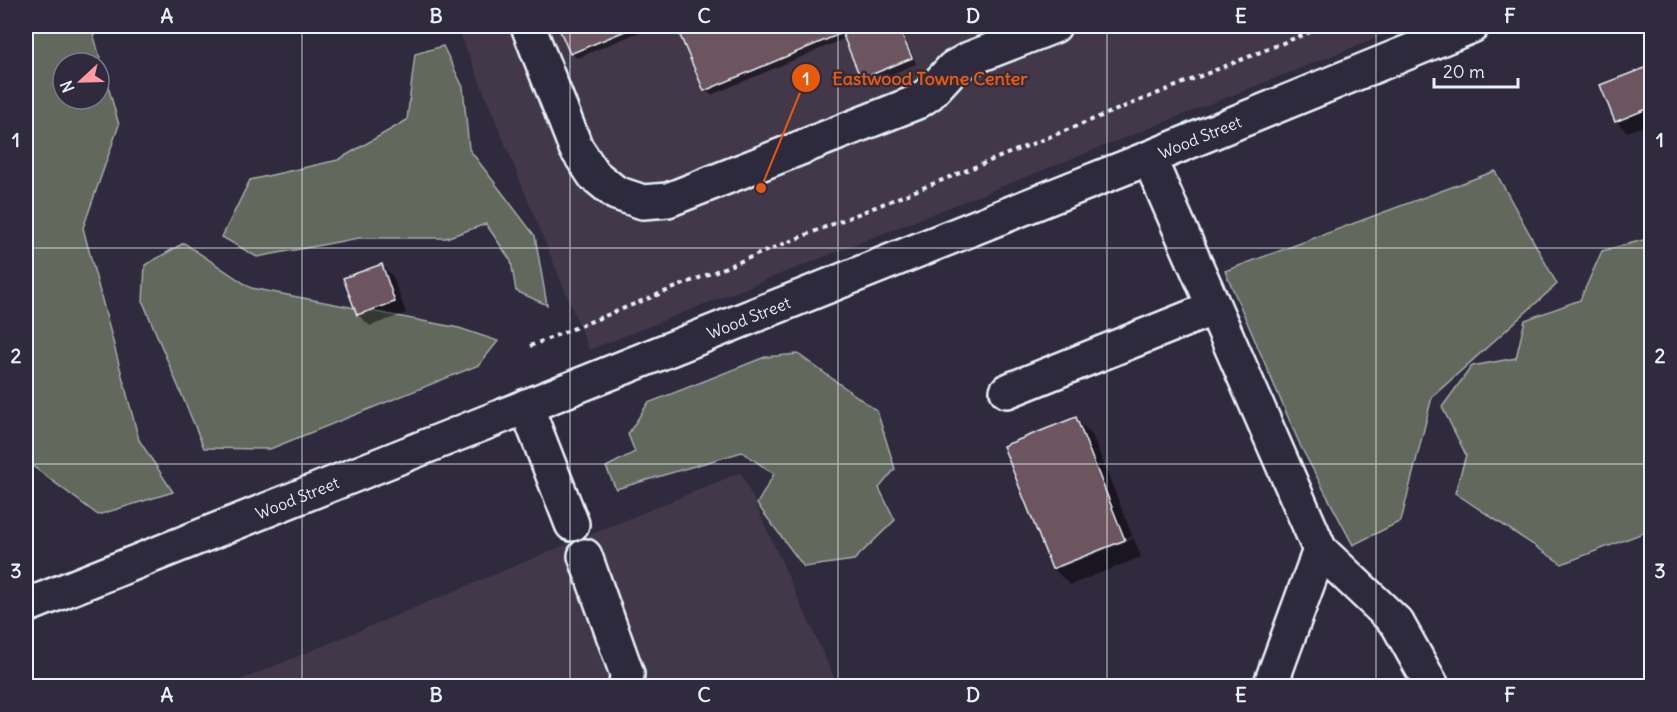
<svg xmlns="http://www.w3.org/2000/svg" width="1677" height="712" font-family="Delius,sans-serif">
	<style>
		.built { fill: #423748 }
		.green { fill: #62685b; stroke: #a5acaa; stroke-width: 1.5; fill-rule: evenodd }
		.shadow { fill: #0007; fill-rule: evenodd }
		.building { fill: #6d5560; stroke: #e8f1f8; stroke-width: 1.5 }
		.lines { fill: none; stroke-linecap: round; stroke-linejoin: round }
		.minor-casing { stroke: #e8f1f8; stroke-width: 38 }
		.path { stroke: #e8f1f8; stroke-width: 4; stroke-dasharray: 4.5 4.5; stroke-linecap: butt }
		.minor { stroke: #2f2a3d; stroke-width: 33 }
		.grid { fill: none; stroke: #e8f1f8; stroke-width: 1.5; stroke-opacity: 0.55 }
		.labels { text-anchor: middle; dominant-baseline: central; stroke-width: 4.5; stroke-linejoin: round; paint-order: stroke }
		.street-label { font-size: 16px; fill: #e8f1f8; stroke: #2f2a3d }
		.leader { fill: none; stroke: #e8590c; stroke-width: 2 }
		.callout-dot { fill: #e8590c; stroke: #2f2a3d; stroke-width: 2 }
		.mark-label { font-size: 18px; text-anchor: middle; font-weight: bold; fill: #fff }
		.callout-label { font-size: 18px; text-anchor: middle; font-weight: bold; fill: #e8590c; stroke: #2f2a3d; stroke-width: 4.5; stroke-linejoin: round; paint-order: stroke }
		.neatline { fill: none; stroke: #e8f1f8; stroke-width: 2 }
		.grid-label { font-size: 20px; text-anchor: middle; font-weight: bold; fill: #e8f1f8 }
	</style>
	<rect width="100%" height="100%" fill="#2f2a3d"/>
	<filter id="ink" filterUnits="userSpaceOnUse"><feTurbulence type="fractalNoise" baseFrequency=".0167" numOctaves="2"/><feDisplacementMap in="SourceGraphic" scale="12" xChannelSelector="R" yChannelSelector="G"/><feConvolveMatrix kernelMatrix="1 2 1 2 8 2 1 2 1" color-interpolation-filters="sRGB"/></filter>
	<g filter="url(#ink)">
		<path class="built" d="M457 26H1407L589 350Z
			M741 472 838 686H226Z"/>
		<path class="green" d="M26 26H91L119 125 83 228 139 440 173 492 98 515 26 461ZM63 63H99V99H63Z
			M443 46 463 87 469 149 535 236 547 305 516 291 511 261 486 224 446 238H359L257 257 222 237 250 180 338 160 407 120 415 54Z
			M1495 171 1557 284 1432 397 1401 521 1353 545 1301 447 1225 271Z
			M1651 238V530L1562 564 1455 493 1466 455 1442 407 1472 366 1516 358 1525 320 1580 300 1602 251Z
			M184 243 251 288 459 328 498 341 479 365 270 449 204 448 143 302 145 265Z
			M798 354 877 411 895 469 879 488 895 520 854 560 804 567 757 504 774 474 742 452 616 489 606 467 635 452 628 434 648 403 765 357Z"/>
		<path class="shadow" d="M560 26H654L577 58 571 53Z
			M678 26H900L916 64 868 84 863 78 846 38 711 95 705 90Z
			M1652 66V123L1627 132 1616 121Z
			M382 265 393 277 406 313 370 326 358 315 345 278Z
			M1076 419 1092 435 1141 557 1070 585 1054 569 1005 447ZM1132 536 1133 539 1060 568V565Z"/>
		<path class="building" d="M558 26H637L570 54Z
			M676 26H898L912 58 861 79 842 33 704 91Z
			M1652 65V107L1615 122 1600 85Z
			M382 264 395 302 357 315 343 278Z
			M1076 417 1125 540 1052 569 1003 446Z"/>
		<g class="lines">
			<defs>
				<g id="minor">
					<path d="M528 26 576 148 594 175 616 193 643 202 668 200 917 102 929 94 953 68 969 59 1054 26"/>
					<path d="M1149 158 1320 550 1397 623 1432 686"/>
					<path d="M1007 391 1214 308"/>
					<path d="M526 406 572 524"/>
					<path d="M585 556 627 674 626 686"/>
					<path id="s1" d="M26 606 1149 158 1472 26"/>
					<path d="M1270 686 1320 550"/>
				</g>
			</defs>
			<use href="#minor" class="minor-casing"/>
			<path class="path" d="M530 346 1325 26"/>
			<use href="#minor" class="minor"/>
		</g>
	</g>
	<path class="grid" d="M302 26V686M570 26V686M838 26V686M1107 26V686M1376 26V686M26 248H1652M26 464H1652"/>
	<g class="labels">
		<g class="street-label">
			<text stroke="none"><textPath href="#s1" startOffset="1264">Wood Street</textPath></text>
			<text stroke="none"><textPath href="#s1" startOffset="778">Wood Street</textPath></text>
			<text stroke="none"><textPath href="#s1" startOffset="292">Wood Street</textPath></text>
		</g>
	</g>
	<path class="leader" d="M761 188L806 78"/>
	<g class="callout-dot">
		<circle cx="761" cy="188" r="6"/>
		<circle cx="806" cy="78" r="15"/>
	</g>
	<g class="mark-label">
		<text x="806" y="85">1</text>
	</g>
	<g class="callout-label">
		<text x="930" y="85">Eastwood Towne Center</text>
	</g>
	<rect width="1677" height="712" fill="none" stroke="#2f2a3d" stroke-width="66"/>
	<g transform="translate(81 81) rotate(248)"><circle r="28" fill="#2f2a3d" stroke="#797a88" stroke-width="1.5"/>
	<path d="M0-4.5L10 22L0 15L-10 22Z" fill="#ff9aa2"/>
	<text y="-9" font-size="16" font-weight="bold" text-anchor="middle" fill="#e8f1f8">N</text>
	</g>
	<path d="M1434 78v9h84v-9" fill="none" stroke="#e8f1f8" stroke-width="3"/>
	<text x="1443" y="78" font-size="18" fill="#e8f1f8" stroke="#2f2a3d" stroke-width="4.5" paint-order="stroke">20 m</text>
	<rect x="33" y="33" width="1611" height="646" class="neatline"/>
	<g class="grid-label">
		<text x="167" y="23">A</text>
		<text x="436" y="23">B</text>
		<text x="704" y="23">C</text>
		<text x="973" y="23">D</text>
		<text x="1241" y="23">E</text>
		<text x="1510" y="23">F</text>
		<text x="16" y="147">1</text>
		<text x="1660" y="147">1</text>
		<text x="16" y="363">2</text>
		<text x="1660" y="363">2</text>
		<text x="16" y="578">3</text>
		<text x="1660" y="578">3</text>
		<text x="167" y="702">A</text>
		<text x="436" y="702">B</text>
		<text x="704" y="702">C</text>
		<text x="973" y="702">D</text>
		<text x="1241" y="702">E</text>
		<text x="1510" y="702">F</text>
	</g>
</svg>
